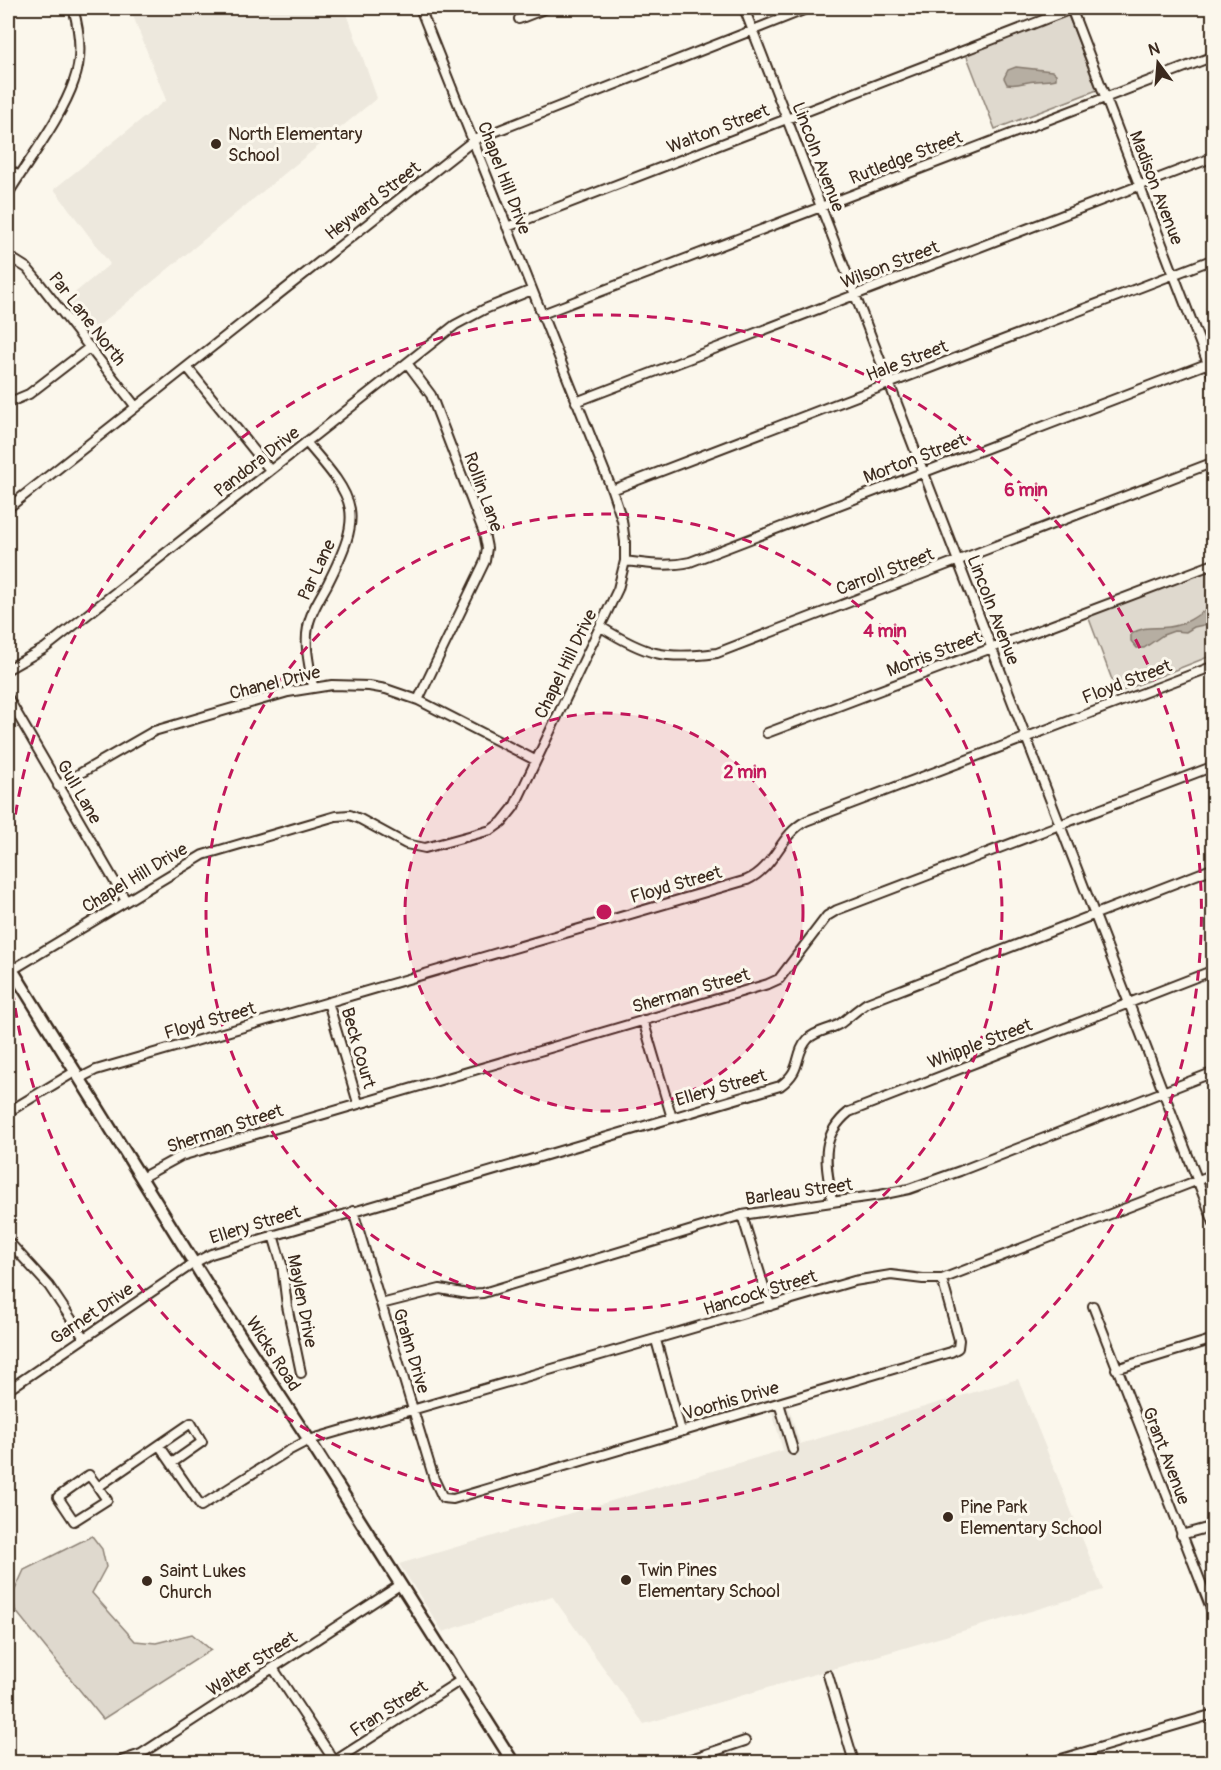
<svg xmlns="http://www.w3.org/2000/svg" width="1221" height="1770" font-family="Pangolin,sans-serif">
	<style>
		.built { fill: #ede8dd }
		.green { fill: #dfd9ce; stroke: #8d8276; stroke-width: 1.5 }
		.water { fill: #b6aea2; stroke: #85796d; stroke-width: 1.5 }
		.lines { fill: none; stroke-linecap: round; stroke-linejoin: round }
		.street-casing { stroke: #3b2a1e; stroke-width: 12 }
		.secondary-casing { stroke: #3b2a1e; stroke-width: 15 }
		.street { stroke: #fbf7ec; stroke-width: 8 }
		.secondary { stroke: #fbf7ec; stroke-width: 10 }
		.ring { fill: none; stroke: #c2185b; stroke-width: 3; stroke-dasharray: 10 8 }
		.poi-dot { fill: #3b2a1e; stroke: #fbf7ec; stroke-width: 2 }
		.labels { text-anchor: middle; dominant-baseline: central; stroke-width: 6; stroke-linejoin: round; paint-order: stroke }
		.street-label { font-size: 18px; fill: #3b2a1e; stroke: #fbf7ec }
		.poi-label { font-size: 18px; fill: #3b2a1e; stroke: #fbf7ec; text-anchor: start }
		.centre { fill: #c2185b; stroke: #fbf7ec; stroke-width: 3 }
		.ring-label { font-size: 18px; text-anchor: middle; font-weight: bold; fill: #c2185b; stroke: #fbf7ec; stroke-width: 6; stroke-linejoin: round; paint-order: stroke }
	</style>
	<rect width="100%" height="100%" fill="#fbf7ec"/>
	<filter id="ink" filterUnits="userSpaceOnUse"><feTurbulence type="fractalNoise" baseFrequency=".0167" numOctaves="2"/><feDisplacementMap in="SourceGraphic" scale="12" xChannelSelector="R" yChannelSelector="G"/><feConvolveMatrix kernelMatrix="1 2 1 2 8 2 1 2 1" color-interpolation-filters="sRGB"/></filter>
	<g filter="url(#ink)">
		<path class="built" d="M130 8H345L377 98 91 332 66 300 110 264 54 189 166 100Z
			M1018 1379 1103 1590 644 1724 552 1596 443 1632 399 1564 783 1450 772 1412 789 1408 800 1444Z"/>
		<path class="green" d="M1068 15 1097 90 995 129 966 54Z
			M1213 568V655L1117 693 1088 616Z
			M92 1536 102 1549 106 1567 92 1593 135 1641 156 1643 192 1634 211 1650 103 1719 15 1610 13 1594 24 1570Z"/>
		<path class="water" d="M1016 67 1052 71 1056 74V79C1049 81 1043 80 1036 81 1025 81 1020 86 1007 84L1004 78 1008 70Z
			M1209 607H1213V623L1194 627 1186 632 1174 631 1163 635 1144 648H1137L1131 641V634C1146 625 1153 629 1169 627 1185 625 1197 616 1209 607Z"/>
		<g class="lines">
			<defs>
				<path id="street" d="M744 8 1214 1223
					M1071 8 1214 379
					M519 19 547 8
					M8 169 19 176
					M8 194C28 161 62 117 74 81 83 57 80 32 73 8
					M507 227 1074 8
					M8 256 27 268 37 280 136 407
					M542 314 1214 56
					M407 363 431 395 484 533 487 548 485 561 418 700
					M187 367 270 470
					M10 402 29 394 90 347
					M576 402 1214 157
					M306 442C358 502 364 512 327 585 320 598 310 613 308 627 304 647 310 667 313 687
					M612 490 1214 259
					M8 508 474 140 809 8
					M625 561C647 564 668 567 690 562L1214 361
					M601 627C646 655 664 660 717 653L1214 462
					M8 669 45 648 64 633 455 325 485 309 532 290
					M8 698 126 901
					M767 733 1214 564
					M58 786 154 731 288 692 332 685 369 686 386 689 418 700 535 760
					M12 970 203 855 336 816 350 815 360 819 406 844 425 848 491 830 502 822 514 807 618 589 625 561V542L622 520 612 490 420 8
					M328 1002 358 1103
					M643 1020 672 1118
					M80 1078 96 1070 747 880C776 867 779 835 806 821L1214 666
					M8 1112 76 1071
					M141 1178 181 1156 768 984 779 979 827 916 837 910 1214 766
					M832 1202C827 1166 817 1138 849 1112L1214 970
					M353 1211 434 1479 443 1498 453 1499 951 1352 958 1348 959 1340 942 1279
					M742 1215 770 1306
					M273 1235 282 1265 287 1306 301 1373
					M8 1241 49 1286 84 1338
					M381 1304 440 1289 468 1294 483 1293 742 1215 880 1195 909 1189 960 1171 1214 1072
					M1093 1306 1214 1616
					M656 1340 681 1431
					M1116 1369 1214 1339
					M8 1390 194 1263 211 1254 780 1086C804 1069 793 1055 808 1039 817 1030 831 1030 841 1023 850 1016 858 1009 867 1003L1214 868
					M779 1403 793 1450
					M159 1445 201 1506 288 1451 309 1440 854 1281 891 1275 923 1279H942L1214 1174
					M98 1487 107 1500 74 1521 58 1497 89 1475 98 1487 191 1423 202 1442 172 1463
					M1181 1535 1214 1526
					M273 1668 335 1762
					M828 1675 854 1762
					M118 1762 141 1754 400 1585
					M333 1762 461 1680
					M682 1762 745 1741
					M1051 1762 1214 1714"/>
				<path id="secondary" d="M8 963 215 1297 309 1440 513 1762"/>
			</defs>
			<use href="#street" class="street-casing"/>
			<use href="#secondary" class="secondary-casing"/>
			<use href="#street" class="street"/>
			<use href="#secondary" class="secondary"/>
		</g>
	</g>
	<circle cx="604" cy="912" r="199" fill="#c2185b" fill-opacity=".12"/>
	<g class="ring">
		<circle cx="604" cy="912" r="199"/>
		<circle cx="604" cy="912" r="398"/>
		<path d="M8 886A597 597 0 1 1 8 938"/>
	</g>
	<g class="poi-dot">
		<circle cx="216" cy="144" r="6"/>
		<circle cx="948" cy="1517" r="6"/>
		<circle cx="626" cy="1580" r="6"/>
		<circle cx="147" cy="1581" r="6"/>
	</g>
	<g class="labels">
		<g class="street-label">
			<text transform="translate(718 129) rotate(-21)">Walton Street</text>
			<text transform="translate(818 157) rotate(69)">Lincoln Avenue</text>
			<text transform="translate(906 158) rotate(-21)">Rutledge Street</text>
			<text transform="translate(504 178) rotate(69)">Chapel Hill Drive</text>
			<text transform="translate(1156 188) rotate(69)">Madison Avenue</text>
			<text transform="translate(373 201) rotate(-38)">Heyward Street</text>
			<text transform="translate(890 265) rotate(-21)">Wilson Street</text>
			<text transform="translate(87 319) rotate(52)">Par Lane North</text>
			<text transform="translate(907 361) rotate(-21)">Hale Street</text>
			<text transform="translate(915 459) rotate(-21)">Morton Street</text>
			<text transform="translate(257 462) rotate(-38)">Pandora Drive</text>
			<text transform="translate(483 492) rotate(70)">Rollin Lane</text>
			<text transform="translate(317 570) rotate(-65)">Par Lane</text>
			<text transform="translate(885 572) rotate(-21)">Carroll Street</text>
			<text transform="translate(993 610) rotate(69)">Lincoln Avenue</text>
			<text transform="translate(934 654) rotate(-21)">Morris Street</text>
			<text transform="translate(566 664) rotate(-64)">Chapel Hill Drive</text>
			<text transform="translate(1127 682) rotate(-21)">Floyd Street</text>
			<text transform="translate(275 683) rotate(-14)">Chanel Drive</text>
			<text transform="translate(79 792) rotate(60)">Gull Lane</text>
			<text transform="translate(135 878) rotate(-31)">Chapel Hill Drive</text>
			<text transform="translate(676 885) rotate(-16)">Floyd Street</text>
			<text transform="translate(691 991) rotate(-16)">Sherman Street</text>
			<text transform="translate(210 1021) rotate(-16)">Floyd Street</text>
			<text transform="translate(980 1044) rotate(-21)">Whipple Street</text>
			<text transform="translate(358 1048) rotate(74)">Beck Court</text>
			<text transform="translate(721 1088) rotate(-16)">Ellery Street</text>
			<text transform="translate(225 1129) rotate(-18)">Sherman Street</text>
			<text transform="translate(799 1192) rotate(-8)">Barleau Street</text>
			<text transform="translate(255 1225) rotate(-17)">Ellery Street</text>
			<text transform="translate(760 1293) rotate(-17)">Hancock Street</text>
			<text transform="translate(302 1301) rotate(79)">Maylen Drive</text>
			<text transform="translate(92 1314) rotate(-34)">Garnet Drive</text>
			<text transform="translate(411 1351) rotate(73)">Grahn Drive</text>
			<text transform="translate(273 1354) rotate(57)">Wicks Road</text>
			<text transform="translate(731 1401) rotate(-16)">Voorhis Drive</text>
			<text transform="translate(1166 1456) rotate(69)">Grant Avenue</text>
			<text transform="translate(252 1664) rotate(-33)">Walter Street</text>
			<text transform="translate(389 1709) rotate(-33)">Fran Street</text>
		</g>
		<g class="poi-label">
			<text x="228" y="134">North Elementary<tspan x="228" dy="21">School</tspan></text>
			<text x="960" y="1507">Pine Park<tspan x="960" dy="21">Elementary School</tspan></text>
			<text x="638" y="1570">Twin Pines<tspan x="638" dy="21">Elementary School</tspan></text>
			<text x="159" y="1571">Saint Lukes<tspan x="159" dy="21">Church</tspan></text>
		</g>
	</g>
	<circle cx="604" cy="912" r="9" class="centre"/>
	<g class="ring-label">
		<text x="1026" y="496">6 min</text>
		<text x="885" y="637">4 min</text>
		<text x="745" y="778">2 min</text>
	</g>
	<rect width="1221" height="1770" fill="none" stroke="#fbf7ec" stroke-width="30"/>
	<rect x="15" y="15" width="1191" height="1740" fill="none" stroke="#3b2a1e" stroke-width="2" filter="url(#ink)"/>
	<g transform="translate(1158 63) rotate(344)" stroke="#fbf7ec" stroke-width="4.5" paint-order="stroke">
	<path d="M0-4.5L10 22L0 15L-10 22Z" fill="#3b2a1e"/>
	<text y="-9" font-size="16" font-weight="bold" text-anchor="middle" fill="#3b2a1e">N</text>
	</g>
</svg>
